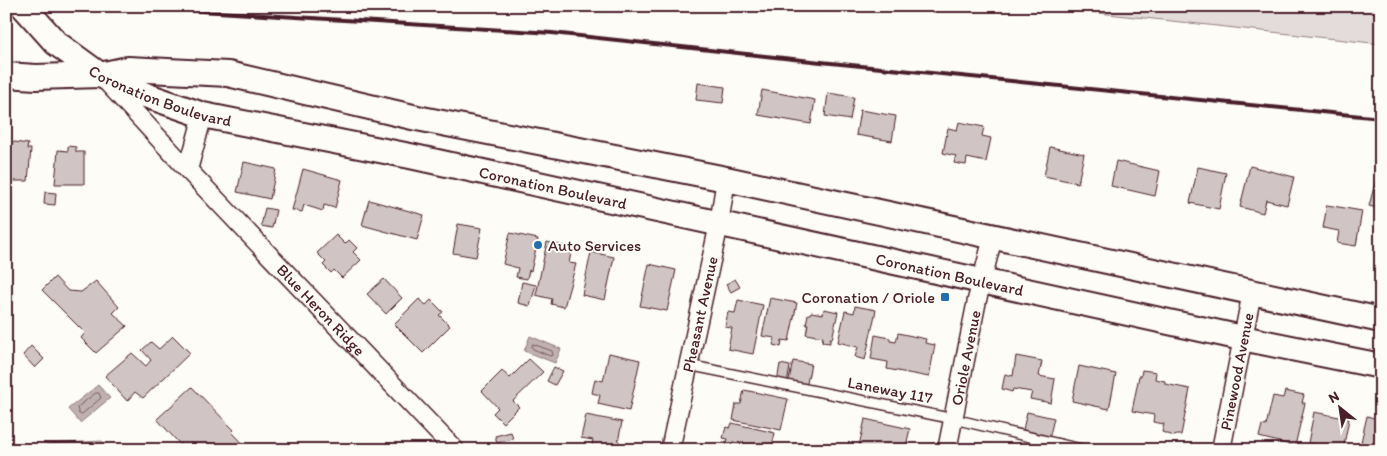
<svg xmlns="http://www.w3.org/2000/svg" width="1387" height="456" font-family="Itim,sans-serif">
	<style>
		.green { fill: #e3dcda; stroke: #967e82 }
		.water { fill: #c0b1b1; stroke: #91777b }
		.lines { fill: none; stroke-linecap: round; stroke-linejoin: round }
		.shore { stroke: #795961; stroke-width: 1 }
		.building { fill: #d0c5c4; stroke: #4a1f2b }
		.service-casing { stroke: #4a1f2b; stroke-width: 12 }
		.minor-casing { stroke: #4a1f2b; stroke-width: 21 }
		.secondary-casing { stroke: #4a1f2b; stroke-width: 28 }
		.service { stroke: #fdfcf7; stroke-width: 9 }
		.minor { stroke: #fdfcf7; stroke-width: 18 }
		.secondary { stroke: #fdfcf7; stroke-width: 24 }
		.rail { stroke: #4a1f2b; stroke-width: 4 }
		.poi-dot { fill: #1f6fb2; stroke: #fdfcf7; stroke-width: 2 }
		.labels { text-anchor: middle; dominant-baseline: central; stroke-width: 4; stroke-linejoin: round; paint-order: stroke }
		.street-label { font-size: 16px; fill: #4a1f2b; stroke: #fdfcf7 }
		.poi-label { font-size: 16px; fill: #4a1f2b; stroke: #fdfcf7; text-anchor: start }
	</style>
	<rect width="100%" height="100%" fill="#fdfcf7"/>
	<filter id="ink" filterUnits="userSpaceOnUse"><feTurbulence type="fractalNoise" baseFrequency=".02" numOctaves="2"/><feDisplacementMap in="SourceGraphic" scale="10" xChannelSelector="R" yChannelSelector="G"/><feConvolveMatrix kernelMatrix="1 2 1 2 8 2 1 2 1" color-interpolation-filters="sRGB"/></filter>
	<g filter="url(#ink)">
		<path class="green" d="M1035 6H1381V44Z
			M102 441 109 450H36L49 444Z"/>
		<path class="water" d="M530 336 561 349 555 363 524 351Z
			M98 385 110 398 80 423 68 409Z"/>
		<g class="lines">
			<path class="shore" d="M533 344 552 351 553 355 550 356 533 349 532 347Z
				M96 393H99L101 398 82 414H79L77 408Z"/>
		</g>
		<path class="building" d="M698 83 725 87 723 103 696 100Z
			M762 90 815 100 811 124 758 115Z
			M828 93 854 97 850 120 825 116Z
			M860 110 896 116 892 141 856 135Z
			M959 122 984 127 982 136 991 138 986 162 967 158 966 165 954 163 956 156 943 153 948 128 957 130Z
			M8 141 28 144 27 149H31L28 181H7Z
			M68 146 76 147V152H84V184H55L58 150 68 151Z
			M1050 147 1084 154 1078 183 1044 176Z
			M1116 161 1160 171 1155 196 1111 186Z
			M244 162 276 169 270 199 237 192Z
			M1250 166 1294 177 1287 205 1266 200 1263 213 1240 207Z
			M1198 167 1226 173 1219 209 1190 203Z
			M303 169 342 180 335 208 324 205 323 211 304 205 302 212 292 210Z
			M1375 183 1381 184V209L1369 206Z
			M45 192 56 193 55 205 44 204Z
			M369 200 424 215 417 240 362 225Z
			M1327 205 1362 211 1356 246 1337 243 1339 231 1323 228Z
			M265 208 276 210 272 228 261 226Z
			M458 224 482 228 476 257 453 253Z
			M510 233 538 239 531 271 529 270 527 279 516 277 518 268 503 264Z
			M336 235 345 244 349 240 357 248 353 252 361 260 342 278 334 270 331 273 323 265 326 262 317 253Z
			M547 242 572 248 569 263 576 264 564 307 551 304 552 299 536 295Z
			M591 252 614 257 605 300 582 295Z
			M649 264 676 270 667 311 640 306Z
			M55 277 68 291 81 292 96 281 119 307 113 313 127 326 96 353 81 338 85 333 42 290Z
			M384 279 402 298 386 314 367 294Z
			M735 279 740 287 731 292 726 284Z
			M522 282 536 285 530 306 518 303Z
			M770 298 797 303 789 341 782 340 781 347 773 345 775 338 762 336Z
			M419 299 426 305 431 300 443 312 439 315 450 326 423 353 394 324Z
			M738 300 763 305 753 354 728 349 732 328 725 327 728 312 735 313Z
			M855 306 876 310 865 360 855 357 858 347 838 342 845 311 854 313Z
			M824 309 838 312 832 339 830 338V343L822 342 823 337 806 334 808 324H806L808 314H810L811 312 823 314Z
			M898 333 926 339 925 343 935 345 929 377 887 369 888 362 871 359 875 335 890 338V341L896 342Z
			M173 336 190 353 143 398 135 392 127 401 105 376 132 353 146 366 151 360 142 350 151 342 159 349Z
			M31 346 44 359 35 368 23 355Z
			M609 353 640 360 629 411 598 404 600 395 592 393 595 379 603 381Z
			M1016 356 1042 361 1039 376 1055 379 1051 403 1030 399 1032 392 1013 389 1012 392 1002 389 1005 374 1013 376Z
			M529 359 543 372 513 401 519 407 503 423 493 413 498 408 482 391 502 371 510 378Z
			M793 361 811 364 806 388 788 385Z
			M780 364 790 366 787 384 777 382Z
			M1079 366 1116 374 1109 409 1072 401Z
			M554 367 563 371 555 385 547 381Z
			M1142 370 1156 372 1155 379 1165 381V384L1190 389 1181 435H1177L1174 436 1162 432 1164 424 1153 422 1154 415 1132 411 1139 376H1141Z
			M192 387 234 430 232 432 249 450H185L157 419Z
			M744 390 788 399 781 430 733 420 736 404H741Z
			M1285 391 1304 395 1302 403H1305L1295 446 1259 437 1262 425 1266 426 1273 396 1283 398Z
			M1027 412 1054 418 1049 439 1022 434Z
			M1314 412 1349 419 1343 450 1308 443Z
			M586 415 622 422 618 442H620L618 450H591L593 440 581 438Z
			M1367 416 1381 420V450H1362L1363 442H1361Z
			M865 419 910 429 905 450H875L859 446Z
			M732 423 775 433 771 450 725 449 728 439 723 438 726 427 730 428Z
			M511 432 513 439 497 443 495 436Z"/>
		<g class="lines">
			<defs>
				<path id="service" d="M688 365 954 419 1085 450"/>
				<g id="minor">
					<path id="s1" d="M106 81 188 170 455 450"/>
					<path d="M188 170 203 115"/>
					<path id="s2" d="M670 450 719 224 726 179"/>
					<path id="s3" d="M947 450 977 300 993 237"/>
					<path id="s4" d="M1221 450 1252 292"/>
				</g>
				<g id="secondary">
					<path id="s5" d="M23 6 56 43 100 75 148 96 203 115 410 156 1242 338 1381 366"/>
					<path d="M6 75 36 77 100 75 128 69 228 74 417 118 726 179 1381 320"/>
				</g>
			</defs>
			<use href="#service" class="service-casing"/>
			<use href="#minor" class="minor-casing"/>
			<use href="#secondary" class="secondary-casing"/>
			<use href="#service" class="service"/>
			<use href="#minor" class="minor"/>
			<use href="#secondary" class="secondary"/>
			<path class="rail" d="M121 6 552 33 821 62 1381 118"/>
		</g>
	</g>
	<g class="poi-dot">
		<circle cx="538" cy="245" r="5"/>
		<rect x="940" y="292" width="10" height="10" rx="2.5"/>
	</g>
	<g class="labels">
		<g class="street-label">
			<text stroke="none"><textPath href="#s5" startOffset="168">Coronation Boulevard</textPath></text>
			<text stroke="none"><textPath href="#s5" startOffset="572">Coronation Boulevard</textPath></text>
			<text stroke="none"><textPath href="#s5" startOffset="978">Coronation Boulevard</textPath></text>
			<text stroke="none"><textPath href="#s1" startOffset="314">Blue Heron Ridge</textPath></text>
			<text stroke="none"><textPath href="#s2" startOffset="139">Pheasant Avenue</textPath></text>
			<text stroke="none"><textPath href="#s3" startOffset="94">Oriole Avenue</textPath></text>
			<text stroke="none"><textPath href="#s4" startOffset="80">Pinewood Avenue</textPath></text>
			<text transform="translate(890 390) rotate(11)">Laneway 117</text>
		</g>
		<g class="poi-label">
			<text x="548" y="245">Auto Services</text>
			<text x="935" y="297" text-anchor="end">Coronation / Oriole</text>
		</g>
	</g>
	<rect width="1387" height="456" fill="none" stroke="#fdfcf7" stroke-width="25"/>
	<rect x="12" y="12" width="1362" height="431" fill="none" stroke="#4a1f2b" stroke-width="2" filter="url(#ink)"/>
	<g transform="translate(1340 408) rotate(330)" stroke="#fdfcf7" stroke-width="4" paint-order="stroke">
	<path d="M0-4L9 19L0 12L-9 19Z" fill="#4a1f2b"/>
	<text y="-8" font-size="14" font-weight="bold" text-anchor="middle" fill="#4a1f2b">N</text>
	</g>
</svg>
